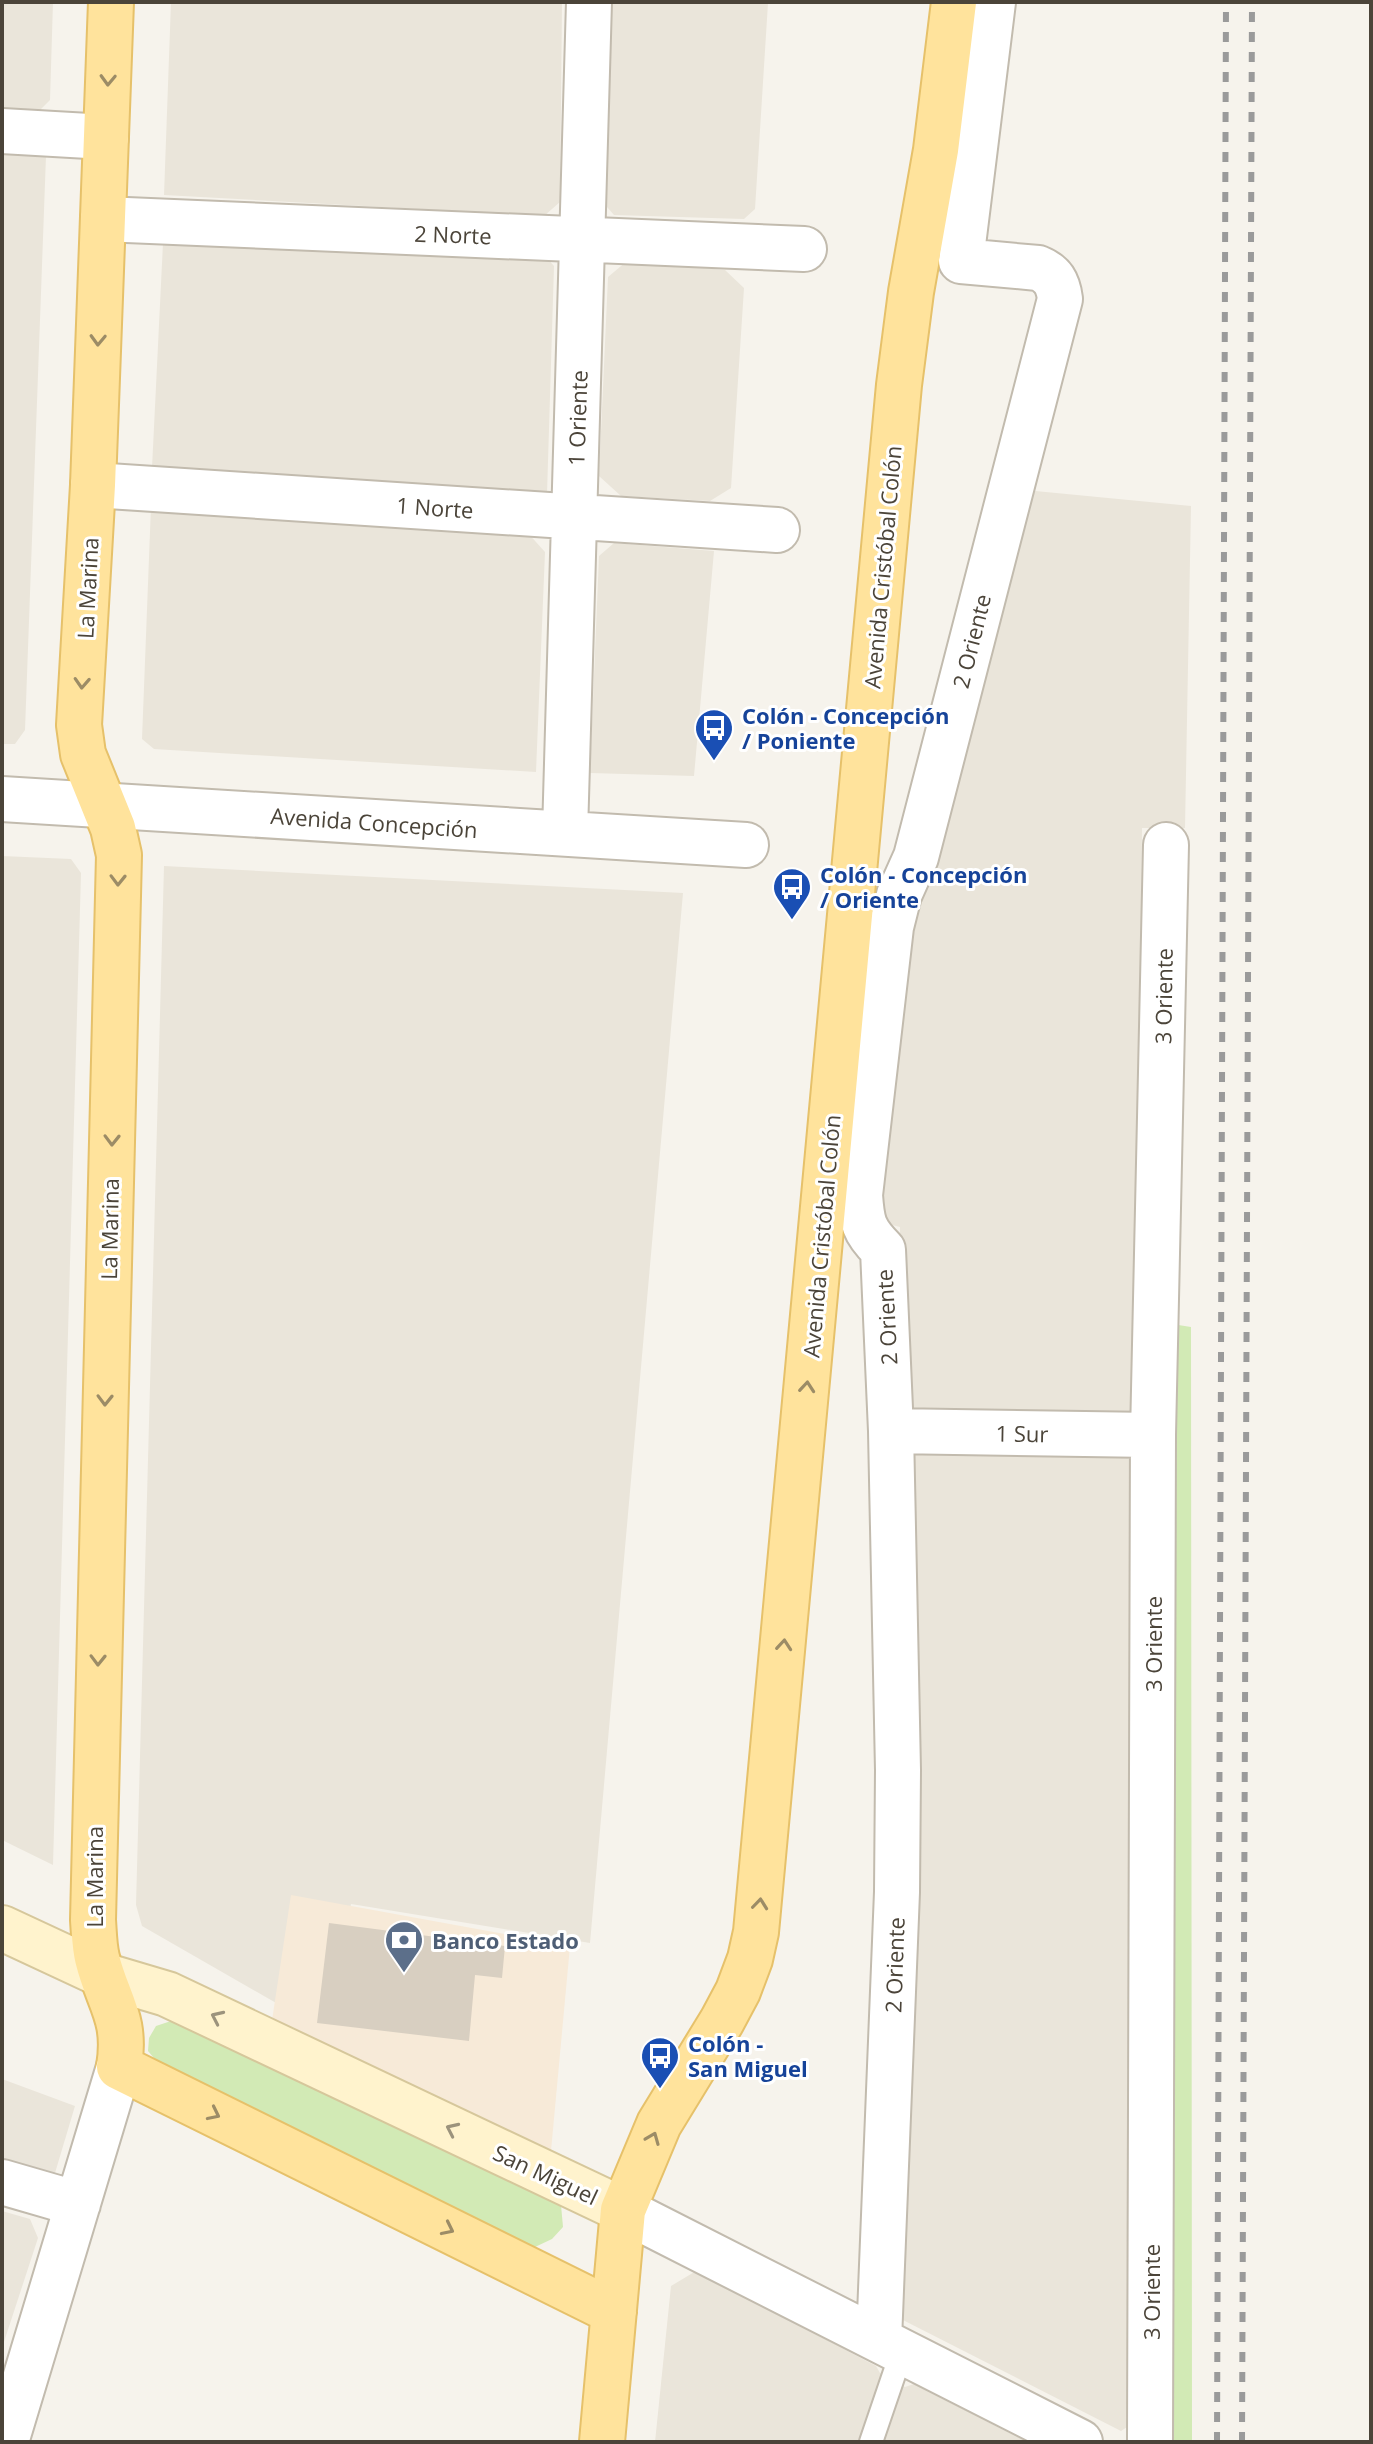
<svg xmlns="http://www.w3.org/2000/svg" width="1373" height="2444" font-family="'Open Sans',sans-serif">
	<style>
		.residential { fill: #eae5da }
		.commercial { fill: #f7ead8 }
		.green { fill: #d2eab5 }
		.building { fill: #d8cfc1 }
		.lines { fill: none; stroke-linecap: round; stroke-linejoin: round }
		.lane-casing { stroke: #c2bbae; stroke-width: 26 }
		.street-casing { stroke: #c2bbae; stroke-width: 48 }
		.secondary-casing { stroke: #d6c79b; stroke-width: 48 }
		.primary-casing { stroke: #e6c16a; stroke-width: 48 }
		.lane { stroke: #fff; stroke-width: 22 }
		.street { stroke: #fff; stroke-width: 44 }
		.secondary { stroke: #fff3cd; stroke-width: 44 }
		.primary { stroke: #ffe39c; stroke-width: 44 }
		.rail { stroke: #9a9a9a; stroke-width: 6; stroke-dasharray: 10 10; stroke-linecap: butt }
		.oneway { stroke: #9c8c66 }
		.oneway2 { stroke: #9c937c }
		.labels { text-anchor: middle; dominant-baseline: central; stroke-width: 6; stroke-linejoin: round; paint-order: stroke }
		.street-label { font-size: 22px; fill: #4b4439; stroke: #fff }
		.transit-label { font-size: 22px; font-weight: bold; fill: #164399; stroke: #fff; text-anchor: start }
		.service-label { font-size: 22px; font-weight: bold; fill: #4e5e75; stroke: #fff; text-anchor: start }
	</style>
	<rect width="100%" height="100%" fill="#f6f3ec"/>
	<path class="residential" d="M2 2H53L50 100 40 110 2 109Z
		M171 2H562L560 202 544 216 164 195Z
		M607 2 768 3 755 209 744 219 614 215 607 207Z
		M2 153 46 156 25 730 15 744H2Z
		M163 243 546 257 554 266 547 494 152 468Z
		M627 261 725 270 744 288 731 488 710 501 621 496 599 476 608 277Z
		M1025 490 1191 506 1185 828H1142L1137 1417 901 1411 900 1227 868 1219 909 891Z
		M151 506 527 532 545 552 536 772 154 749 142 739Z
		M614 543 714 551 694 776 590 773 599 556Z
		M2 856 71 859 81 873 53 1865 2 1840Z
		M164 866 683 893 590 1943 351 1904 330 2034 142 1926 136 1905Z
		M914 1454 1125 1455 1137 1467 1135 2422 1121 2431 897 2317 915 1808Z
		M2 2079 75 2106 55 2173 2 2158Z
		M2 2211 30 2219 38 2238 2 2348Z
		M696 2271 876 2366 880 2373 905 2387 914 2384 1027 2442H655L671 2286Z"/>
	<path class="commercial" d="M291 1895 570 1946 551 2151 523 2153 271 2027Z"/>
	<path class="green" d="M1172 1324 1191 1327 1192 2442H1163Z
		M171 2021 192 2025 561 2205 563 2227 552 2239 535 2247 418 2193 159 2064 148 2051 149 2038 156 2026Z"/>
	<path class="building" d="M329 1923 505 1946 502 1978 475 1975 469 2041 317 2023Z"/>
	<g class="lines">
		<defs>
			<path id="lane" d="M871 2442 902 2351"/>
			<path id="street" d="M2 131 106 137
				M103 219 804 249
				M93 485 777 530
				M2 799 746 845
				M565 833 589 2
				M891 1431 1153 1435
				M2 2182 78 2204
				M623 2210 1080 2442
				M879 2340 897 1892 898 1770 891 1431 883 1250C863 1230 862 1222 860 1195L891 927 899 895 916 857 1060 299C1058 283 1053 274 1038 268L961 261 993 2
				M6 2442 119 2067
				M1150 2442 1153 1435 1166 845"/>
			<path id="secondary" d="M2 1928 103 1975 167 1994 623 2210"/>
			<path id="primary" d="M111 2 93 485 79 725 83 754 113 828 119 855 93 1920C94 1933 94 1946 97 1958 108 2003 127 2017 119 2067L614 2312
				M602 2442 623 2210 659 2124 722 2021 738 1991 750 1959 756 1932 899 385 911 292 936 150 954 2"/>
		</defs>
		<use href="#lane" class="lane-casing"/>
		<use href="#street" class="street-casing"/>
		<use href="#secondary" class="secondary-casing"/>
		<use href="#primary" class="primary-casing"/>
		<use href="#lane" class="lane"/>
		<use href="#street" class="street"/>
		<use href="#secondary" class="secondary"/>
		<use href="#primary" class="primary"/>
		<path class="rail" d="M1217 2442 1226 2
			M1242 2442 1252 2"/>
	</g>
	<defs><path id="oneway-chevron" d="M-2-3.5L2.5 0L-2 3.5" fill="none" stroke-width="1.6" stroke-linecap="round" stroke-linejoin="round" transform="scale(2)"/></defs>
	<g class="oneway">
		<use href="#oneway-chevron" transform="translate(108 80) rotate(92)"/>
		<use href="#oneway-chevron" transform="translate(98 340) rotate(92)"/>
		<use href="#oneway-chevron" transform="translate(82 683) rotate(93)"/>
		<use href="#oneway-chevron" transform="translate(118 880) rotate(91)"/>
		<use href="#oneway-chevron" transform="translate(112 1140) rotate(91)"/>
		<use href="#oneway-chevron" transform="translate(807 1387) rotate(-85)"/>
		<use href="#oneway-chevron" transform="translate(105 1400) rotate(91)"/>
		<use href="#oneway-chevron" transform="translate(784 1645) rotate(-85)"/>
		<use href="#oneway-chevron" transform="translate(98 1660) rotate(91)"/>
		<use href="#oneway-chevron" transform="translate(760 1904) rotate(-84)"/>
		<use href="#oneway-chevron" transform="translate(214 2114) rotate(26)"/>
		<use href="#oneway-chevron" transform="translate(653 2138) rotate(-68)"/>
		<use href="#oneway-chevron" transform="translate(448 2229) rotate(26)"/>
	</g>
	<g class="oneway2">
		<use href="#oneway-chevron" transform="translate(217 2017) rotate(-155)"/>
		<use href="#oneway-chevron" transform="translate(452 2129) rotate(-155)"/>
	</g>
	<defs>
		<symbol id="bus-pin" viewBox="-11 -11 22 30"><path d="M0 17L-7.5 6A9.5 9.5 0 1 1 7.5 6Z" fill="#1a4fb4" stroke="#fff"/><path d="M-5-6H5V4H4V6H2V4H-2V6H-4V4H-5ZM-3.5-4V0h7V-4ZM-3.5 1.2v1.5H-2V1.2ZM2 1.2v1.5H3.5V1.2Z" fill="#fff"/></symbol>
		<symbol id="bank-pin" viewBox="-11 -11 22 30"><path d="M0 17L-7.5 6A9.5 9.5 0 1 1 7.5 6Z" fill="#5c6f8a" stroke="#fff"/><path d="M-6-4H6V4H-6ZM0-2.3a2.3 2.3 0 1 0 0 4.6a2.3 2.3 0 1 0 0-4.6Z" fill="#fff"/></symbol>
	</defs>
	<g fill-rule="evenodd">
		<use href="#bus-pin" x="692" y="706" width="44" height="60"/>
		<use href="#bus-pin" x="770" y="865" width="44" height="60"/>
		<use href="#bank-pin" x="382" y="1918" width="44" height="60"/>
		<use href="#bus-pin" x="638" y="2034" width="44" height="60"/>
	</g>
	<g class="labels">
		<g class="street-label">
			<text transform="translate(453 234) rotate(2)">2 Norte</text>
			<text transform="translate(577 418) rotate(-88)">1 Oriente</text>
			<text transform="translate(435 507) rotate(4)">1 Norte</text>
			<text transform="translate(882 567) rotate(-85)">Avenida Cristóbal Colón</text>
			<text transform="translate(87 588) rotate(-87)">La Marina</text>
			<text transform="translate(971 641) rotate(-76)">2 Oriente</text>
			<text transform="translate(374 822) rotate(4)">Avenida Concepción</text>
			<text transform="translate(1163 996) rotate(-89)">3 Oriente</text>
			<text transform="translate(109 1229) rotate(-89)">La Marina</text>
			<text transform="translate(821 1236) rotate(-85)">Avenida Cristóbal Colón</text>
			<text transform="translate(886 1317) rotate(-93)">2 Oriente</text>
			<text transform="translate(1022 1433) rotate(1)">1 Sur</text>
			<text transform="translate(1153 1644) rotate(-90)">3 Oriente</text>
			<text transform="translate(94 1877) rotate(-90)">La Marina</text>
			<text transform="translate(894 1965) rotate(-88)">2 Oriente</text>
			<text transform="translate(546 2174) rotate(25)">San Miguel</text>
			<text transform="translate(1151 2292) rotate(-90)">3 Oriente</text>
		</g>
		<g class="transit-label">
			<text x="742" y="715">Colón - Concepción<tspan x="742" dy="25">/ Poniente</tspan></text>
			<text x="820" y="874">Colón - Concepción<tspan x="820" dy="25">/ Oriente</tspan></text>
			<text x="688" y="2043">Colón -<tspan x="688" dy="25">San Miguel</tspan></text>
		</g>
		<g class="service-label">
			<text x="432" y="1940">Banco Estado</text>
		</g>
	</g>
	<rect width="1373" height="2444" fill="none" stroke="#4b4439" stroke-width="8"/>
</svg>
